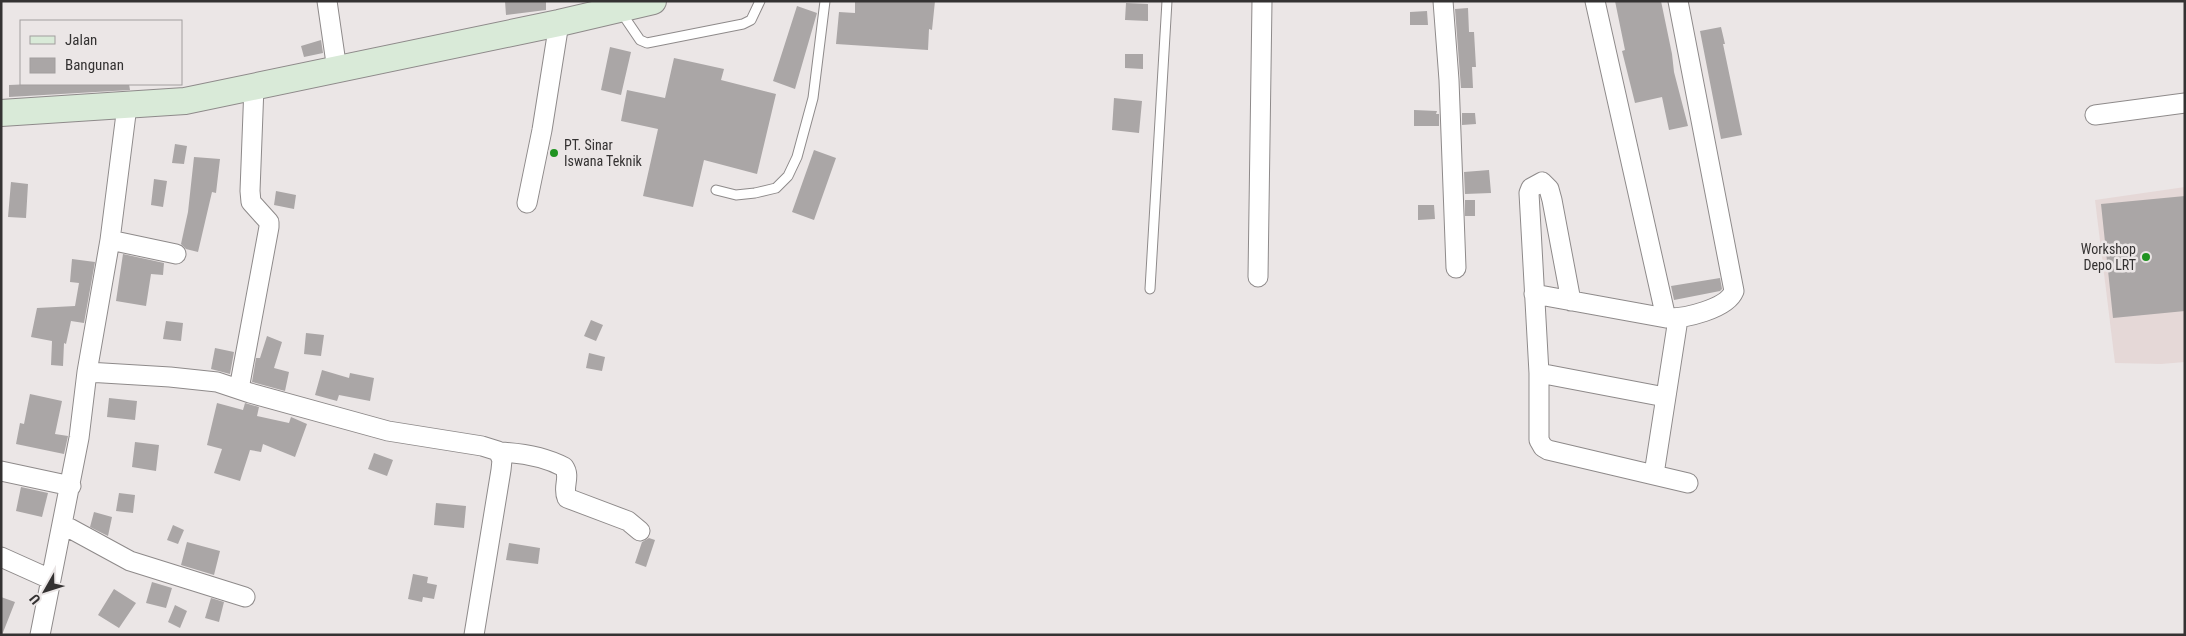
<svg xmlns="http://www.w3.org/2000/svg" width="2186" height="636" font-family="'Roboto Condensed',sans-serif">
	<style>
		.built { fill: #e5d8d7 }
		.building { fill: #aaa6a6 }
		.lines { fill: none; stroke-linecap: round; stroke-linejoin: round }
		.lane-casing { stroke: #8e8a8a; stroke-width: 11 }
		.street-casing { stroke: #8e8a8a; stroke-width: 21 }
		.secondary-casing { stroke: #8e8a8a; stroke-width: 28 }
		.lane { stroke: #fff; stroke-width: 9 }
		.street { stroke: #fff; stroke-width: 19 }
		.secondary { stroke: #d9ead8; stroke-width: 26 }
		.poi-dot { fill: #1f9320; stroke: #ebe6e6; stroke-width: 2 }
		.labels { text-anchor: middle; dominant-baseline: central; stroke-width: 5; stroke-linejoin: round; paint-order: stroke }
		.poi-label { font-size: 14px; fill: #343232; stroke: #ebe6e6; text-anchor: start }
	</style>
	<rect width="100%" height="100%" fill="#ebe6e6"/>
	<path class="built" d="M2185 187V362L2161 364 2115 363 2095 200Z"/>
	<path class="building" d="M505 1H546V10L506 15Z
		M855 1H935L932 30 929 29 928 50 836 44 839 12 855 13Z
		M1615 1H1661L1672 54 1674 72 1688 126 1669 130 1662 97 1635 103 1622 51 1625 50Z
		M1126 3 1148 4V21L1125 20Z
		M797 6 817 13 795 89 773 81Z
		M1468 8 1469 32H1474L1476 67H1472L1473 88H1461L1455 9Z
		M1427 11 1428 25H1410V12Z
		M1721 27 1725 44H1723L1742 135 1721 139 1700 31Z
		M321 40 323 53 304 57 301 46Z
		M610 47 631 52 621 95 601 90Z
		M1125 54H1143V69L1125 68Z
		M674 58 724 69 721 80 776 94 757 174 704 160 693 207 643 196 658 129 621 121 627 90 665 98Z
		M32 84H129L130 90 9 97V85Z
		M1114 98 1142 101 1139 133 1112 130Z
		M1414 110 1437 111 1436 114H1439V126H1414Z
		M1462 113H1475L1476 124 1462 125Z
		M175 144 187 146 184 164 172 163Z
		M814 150 836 158 814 220 792 212Z
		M194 157 220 159 216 193 212 192 198 252 186 249 181 244 188 212Z
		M1489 170 1491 193 1465 194 1464 172Z
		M154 179 167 181 163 207 151 205Z
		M11 182 28 184 26 218 8 217Z
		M276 191 296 195 294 209 274 205Z
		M2185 196V311L2113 318 2101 204Z
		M1465 200H1475V216H1465Z
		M1418 205H1434L1435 219 1418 220Z
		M123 254 164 263 163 275 151 274 146 306 116 301Z
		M72 259 95 262 84 323 71 321 66 344 64 343 63 366 51 365 52 341 31 337 37 308 75 306 79 283 70 282Z
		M1720 278 1722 289 1720 291 1674 300 1671 286Z
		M591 320 603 325 596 341 584 336Z
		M166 321 183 323 181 341 163 339Z
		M306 333 324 335 321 356 304 354Z
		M267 336 282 342 274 368 289 372 285 391 252 382 256 358H260Z
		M215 348 234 352 230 374 211 369Z
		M589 353 605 357 602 371 586 368Z
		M322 370 349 378 350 373 374 378 370 401 339 395 337 401 315 395Z
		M30 394 62 401 55 434 68 436 64 454 16 444 20 423 24 424Z
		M109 398 137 401 135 420 107 417Z
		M217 403 243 410 245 403 259 407 257 416 289 423 291 417 307 424 295 457 263 444 261 452 250 450 240 481 214 473 222 449 207 445Z
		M135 442 159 445 156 471 132 467Z
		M374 453 393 460 387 476 368 469Z
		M21 487 48 493 42 517 16 511Z
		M119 493 135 495 133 513 116 511Z
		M436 503 466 506 464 528 434 525Z
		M94 512 112 517 108 536 90 527Z
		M173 525 184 530 178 544 167 540Z
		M649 538 655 540 646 567 635 563 642 542Z
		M187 542 220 551 214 575 181 565Z
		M509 543 540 548 538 564 506 560Z
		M413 574 428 577 427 583 437 585 434 599 423 597 422 602 408 599Z
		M152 582 172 588 166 608 146 603Z
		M114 589 136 603 119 628 98 615Z
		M1 597 15 602 2 635H1Z
		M211 598 224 602 219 622 205 618Z
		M175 605 187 611 180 628 168 622Z"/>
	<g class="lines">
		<defs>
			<path id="lane" d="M621 12 640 40 647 43 743 24 751 20 760 1
				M716 190 736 195 755 193 776 188 788 176 797 157 813 98 825 1
				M1150 289 1167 1"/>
			<path id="street" d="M327 1 337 70
				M1443 1 1449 80 1456 268
				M1595 1 1666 318C1684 319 1727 309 1734 291L1678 1
				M2095 115 2185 103
				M527 203 542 130 559 23
				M110 240 176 254
				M1258 277 1262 1
				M1534 294 1666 318
				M1571 301 1552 200 1549 189 1542 182 1531 188 1529 193 1539 373V440L1543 447 1548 450 1688 483
				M87 372 170 377 217 382 250 393 388 431 482 446 498 451 502 460 501 470 474 635
				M1539 373 1665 397
				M239 389 269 227V222L251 202 250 191 254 86
				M500 452C520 453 545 457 564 467 571 477 562 487 567 498L628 521 640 531
				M1 471 71 486
				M1654 474 1678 319
				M62 524 130 561 245 597
				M1 557 50 579
				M40 635 79 438 87 372 110 240 127 106"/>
			<path id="secondary" d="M1 113 185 101 559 23 653 1"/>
		</defs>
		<use href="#lane" class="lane-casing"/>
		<use href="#street" class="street-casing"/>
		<use href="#secondary" class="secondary-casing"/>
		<use href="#lane" class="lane"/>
		<use href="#street" class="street"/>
		<use href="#secondary" class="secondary"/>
	</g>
	<g class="poi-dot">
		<circle cx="554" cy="153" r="5"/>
		<circle cx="2146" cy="257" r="5"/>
	</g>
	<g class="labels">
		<g class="poi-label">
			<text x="564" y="145">PT. Sinar<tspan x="564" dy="16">Iswana Teknik</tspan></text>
			<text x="2136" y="249" text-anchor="end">Workshop<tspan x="2136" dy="16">Depo LRT</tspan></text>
		</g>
	</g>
	<rect width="2186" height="636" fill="none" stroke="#343232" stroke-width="5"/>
	<rect x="20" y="20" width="162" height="65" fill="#ebe6e6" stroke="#a29e9e"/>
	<rect x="30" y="36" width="25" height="8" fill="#d9ead8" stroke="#a29e9e"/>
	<text x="65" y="45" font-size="15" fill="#343232">Jalan</text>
	<rect x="30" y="58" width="25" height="15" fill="#aaa6a6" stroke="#a29e9e"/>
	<text x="65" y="70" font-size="15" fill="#343232">Bangunan</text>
	<g transform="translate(45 591) rotate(231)" stroke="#ebe6e6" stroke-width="4" paint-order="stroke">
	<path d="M0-4L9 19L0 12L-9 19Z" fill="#343232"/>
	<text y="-8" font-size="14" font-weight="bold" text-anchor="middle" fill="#343232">U</text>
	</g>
</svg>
